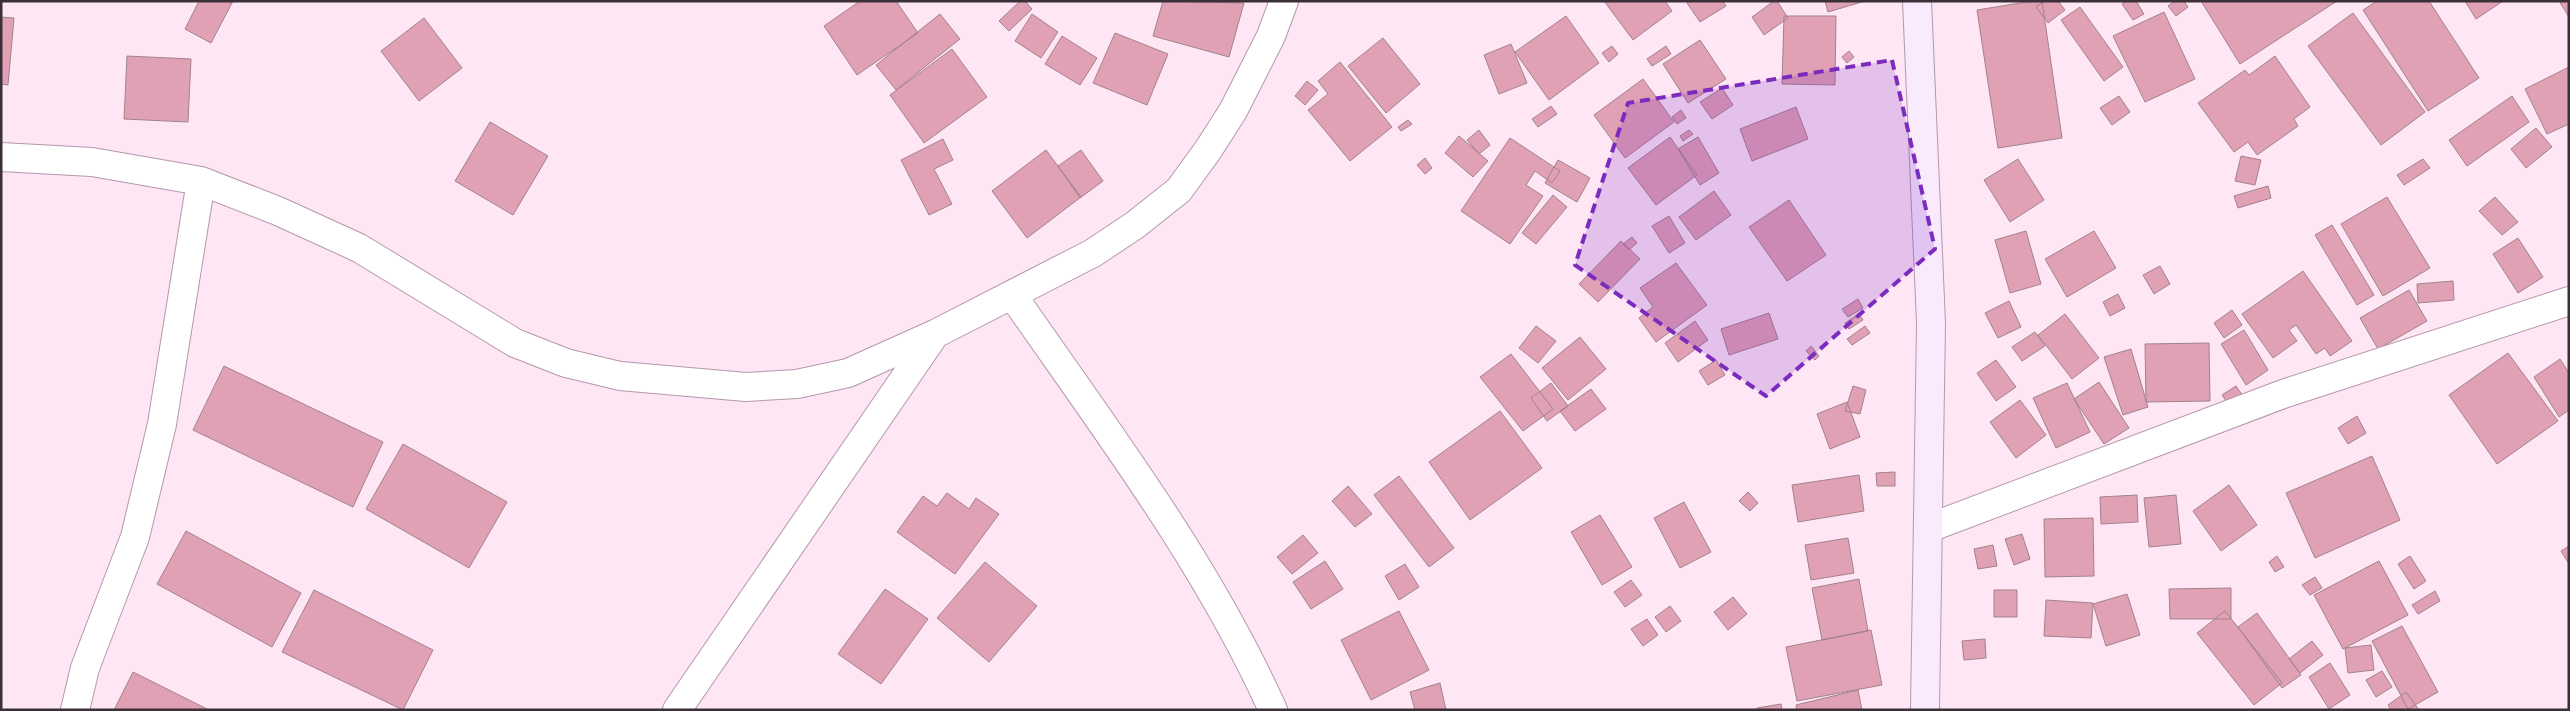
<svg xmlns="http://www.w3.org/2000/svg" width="2570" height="711" font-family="'Fira Sans',sans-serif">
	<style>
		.building { fill: #e0a1b5; stroke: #a2828b }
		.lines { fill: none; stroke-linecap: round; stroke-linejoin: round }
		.street-casing { stroke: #b498aa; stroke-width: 30 }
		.secondary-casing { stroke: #b498aa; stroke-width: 30 }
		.street { stroke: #fff; stroke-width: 28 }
		.secondary { stroke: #faeafe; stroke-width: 28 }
		.marked { fill: #7b2cbf; fill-opacity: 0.2; stroke: #7b2cbf; stroke-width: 4; stroke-dasharray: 10 6; stroke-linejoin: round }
	</style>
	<rect width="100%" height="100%" fill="#fee6f5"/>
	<path class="building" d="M199 1H233L211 43 185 29Z
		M860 1H896L918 33 857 75 824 26Z
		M1020 1H1025L1032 9 1009 31 999 21Z
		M1163 1 1244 3 1229 57 1153 36Z
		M1604 1H1665L1672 11 1633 40Z
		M1690 1H1723L1726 6 1700 22 1687 3Z
		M1774 1H1777L1788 18 1764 35 1752 17Z
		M1825 1H1865L1828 12Z
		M2032 1H2042L2062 138 1998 148 1977 10Z
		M2044 1H2058L2065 10 2048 23 2036 7Z
		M2127 1H2136L2144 14 2133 20 2122 4Z
		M2175 1H2184L2188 7 2176 16 2168 6Z
		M2201 1H2337L2240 64Z
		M2377 1H2429L2479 78 2428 111 2363 10Z
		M2465 1H2503L2476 19Z
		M2559 1H2569V17Z
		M2080 7 2123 67 2104 81 2061 20Z
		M2164 12 2195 79 2145 102 2113 36Z
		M2353 13 2425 112 2381 145 2308 46Z
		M940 14 960 39 896 90 876 65Z
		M1032 14 1058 32 1041 58 1015 41Z
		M1566 16 1599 63 1549 100 1515 52Z
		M1784 16H1836L1835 85 1782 84Z
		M1 17 14 18 8 85 1 84Z
		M424 18 462 68 419 101 381 51Z
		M1115 33 1168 54 1147 105 1093 83Z
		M1062 36 1097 58 1080 85 1045 64Z
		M1383 38 1420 84 1386 113 1348 66Z
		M1700 40 1726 79 1688 103 1663 64Z
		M1511 44 1527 83 1499 94 1484 55Z
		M1612 46 1618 54 1609 62 1602 53Z
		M1666 46 1671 54 1652 66 1647 59Z
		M952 49 987 97 924 143 890 95Z
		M1849 51 1854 57 1847 63 1842 57Z
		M127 56 191 59 188 122 124 119Z
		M2275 56 2310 107 2294 119 2298 126 2257 155 2248 142 2234 152 2198 103 2245 70 2249 75Z
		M1340 62 1392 127 1350 161 1308 110 1328 94 1318 81Z
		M2569 67V124L2547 134 2525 89Z
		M1643 79 1674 122 1625 158 1594 115Z
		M1307 81 1318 90 1305 105 1295 96Z
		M1722 88 1733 105 1712 119 1700 102Z
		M2119 96 2130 112 2112 125 2100 108Z
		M2512 96 2529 122 2467 166 2449 140Z
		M1551 106 1557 114 1538 127 1532 119Z
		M1796 107 1808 139 1752 161 1740 129Z
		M1681 110 1686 118 1677 124 1672 117Z
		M1408 120 1412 124 1401 131 1398 127Z
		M490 122 548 156 513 215 455 181Z
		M2536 128 2552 147 2526 168 2511 149Z
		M1479 130 1490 145 1479 154 1467 140Z
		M1689 130 1693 134 1683 141 1680 136Z
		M1459 136 1488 161 1473 177 1445 153Z
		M1670 137 1697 175 1656 205 1628 168Z
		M1698 137 1719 173 1700 185 1678 149Z
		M1510 138 1560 171 1552 183 1535 171 1526 185 1543 196 1510 244 1461 211Z
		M943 139 953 160 934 169 952 204 929 215 901 160Z
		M1046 150 1081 197 1027 238 992 191Z
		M1081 150 1103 181 1080 198 1058 166Z
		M2241 156 2261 160 2255 185 2235 181Z
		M1425 158 1432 168 1425 174 1417 165Z
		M2018 159 2044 200 2010 222 1984 180Z
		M2423 159 2430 168 2404 185 2397 175Z
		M1558 160 1590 178 1577 202 1545 183Z
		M2268 186 2271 198 2238 208 2234 196Z
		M1714 191 1731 215 1696 240 1679 217Z
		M1553 195 1567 207 1536 244 1522 233Z
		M2387 197 2430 268 2383 296 2341 224Z
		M2495 197 2518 222 2502 235 2479 211Z
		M1789 200 1826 255 1787 281 1749 227Z
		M1669 216 1685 243 1669 253 1652 226Z
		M2332 225 2374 295 2357 305 2315 235Z
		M2026 231 2041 284 2010 293 1995 240Z
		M2094 231 2116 268 2067 297 2045 259Z
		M1632 237 1637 243 1629 250 1623 244Z
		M2518 238 2543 277 2518 293 2493 254Z
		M1621 241 1640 259 1598 302 1579 284Z
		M1676 263 1707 305 1656 342 1639 318 1653 307 1640 288Z
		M2160 266 2170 284 2154 294 2143 275Z
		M2303 271 2352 341 2330 356 2325 348 2316 354 2296 325 2289 330 2297 341 2273 358 2242 314Z
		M2453 281 2454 300 2418 303 2417 284Z
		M2409 290 2427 321 2378 349 2360 318Z
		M2118 294 2125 308 2110 316 2103 302Z
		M1858 299 1863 308 1848 317 1842 309Z
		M2009 301 2021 327 1998 338 1985 313Z
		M2232 310 2242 325 2224 338 2214 323Z
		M1769 313 1778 339 1729 355 1721 329Z
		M1859 314 1863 320 1849 329 1845 323Z
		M2065 314 2099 358 2072 379 2038 335Z
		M1695 321 1708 340 1678 362 1665 343Z
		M1536 326 1556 341 1538 363 1519 348Z
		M1865 326 1870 333 1852 345 1847 339Z
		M2244 330 2268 370 2246 385 2221 344Z
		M2035 332 2045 346 2022 361 2012 347Z
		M1580 337 1606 369 1568 400 1542 368Z
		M2209 343 2210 401 2146 402 2145 344Z
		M1811 346 1819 356 1815 360 1806 351Z
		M2131 349 2148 407 2123 415 2104 357Z
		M2508 353 2558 421 2497 464 2449 395Z
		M1511 354 1553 409 1523 431 1480 377Z
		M2560 359 2569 373V410L2559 417 2534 377Z
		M1716 360 1725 375 1708 385 1699 371Z
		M1996 360 2016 387 1996 401 1977 373Z
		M224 366 383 442 353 507 193 430Z
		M2099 382 2129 428 2104 444 2074 399Z
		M1551 383 1568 406 1547 421 1531 398Z
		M2067 383 2090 432 2056 448 2033 398Z
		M1853 386 1866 390 1860 414 1845 411Z
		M2236 386 2245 399 2231 408 2222 395Z
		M1591 389 1606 409 1575 431 1560 411Z
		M2020 400 2046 435 2016 458 1990 422Z
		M1847 402 1860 437 1830 449 1817 414Z
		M1500 411 1542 468 1470 520 1429 462Z
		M2357 416 2366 433 2348 444 2338 428Z
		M403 444 507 502 469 568 366 509Z
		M2372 456 2400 520 2315 558 2286 493Z
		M1895 472V486H1877L1876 473Z
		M1859 475 1864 511 1798 522 1792 485Z
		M1399 476 1454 548 1429 567 1374 495Z
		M2229 485 2257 525 2221 551 2193 511Z
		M1348 486 1372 514 1355 527 1332 501Z
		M1748 492 1758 503 1750 511 1739 501Z
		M947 493 969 509 976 498 999 514 955 574 897 532 923 496 937 506Z
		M2137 495 2138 522 2101 524 2100 497Z
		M2176 495 2181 544 2149 547 2144 498Z
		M1684 502 1711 552 1680 568 1654 518Z
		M1600 515 1632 567 1602 585 1571 532Z
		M2093 518 2094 576 2045 577 2044 519Z
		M186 531 301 593 272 647 157 584Z
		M2022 534 2030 559 2014 565 2005 539Z
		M1303 535 1318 553 1292 574 1277 557Z
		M1848 538 1854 573 1811 580 1805 545Z
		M1993 545 1997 566 1978 569 1974 549Z
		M2569 546V564L2561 551Z
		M2277 556 2284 567 2275 572 2269 562Z
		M2410 556 2426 581 2414 589 2398 564Z
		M1325 561 1343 589 1311 609 1293 582Z
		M2379 561 2408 615 2343 649 2314 595Z
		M985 562 1037 606 989 662 937 618Z
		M1405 564 1419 587 1399 600 1385 576Z
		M2315 577 2322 588 2310 595 2302 585Z
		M1859 579 1868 631 1822 640 1812 588Z
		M1631 580 1642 595 1625 607 1614 592Z
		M2231 588V619H2170L2169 589Z
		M885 589 928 619 881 684 838 654Z
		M314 590 433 650 403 710 282 652Z
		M1994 590H2017V617H1994Z
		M2435 591 2440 601 2418 614 2412 605Z
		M2127 594 2140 635 2106 646 2093 604Z
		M1733 597 1747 614 1728 630 1714 612Z
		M2046 600 2093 603 2091 638 2044 636Z
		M1670 606 1681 621 1666 632 1655 617Z
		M1399 611 1429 670 1371 700 1341 640Z
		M2225 611 2282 683 2254 705 2197 633Z
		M2257 613 2301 675 2282 688 2238 627Z
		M1647 619 1658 635 1643 646 1631 629Z
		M2402 626 2438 692 2408 709 2372 641Z
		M1871 630 1882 685 1797 701 1786 647Z
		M1985 639 1986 658 1964 660 1962 641Z
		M2312 641 2323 655 2300 673 2289 659Z
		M2371 645 2374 670 2348 673 2345 648Z
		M2330 663 2350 695 2329 709 2309 677Z
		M2382 671 2392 687 2376 697 2366 680Z
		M133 672 209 710H114Z
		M1440 683 1446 710H1415L1410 692Z
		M1858 690 1862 710H1797L1796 705Z
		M2406 692 2419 710H2391L2388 705Z
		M1781 704 1782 710H1757V708Z"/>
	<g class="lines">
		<defs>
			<path id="street" d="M1 157 92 162 201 181 278 211 359 248 515 343 566 363 620 376 746 387 797 384 848 373 935 334 1093 253 1135 225 1179 190 1208 150 1233 111 1271 36 1284 1
				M1013 296C1105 429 1206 561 1273 710
				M1929 528 2283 394 2569 301
				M75 710 85 668 135 537 162 424 201 181
				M677 710 935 334"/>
			<path id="secondary" d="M1917 1 1931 323 1925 710"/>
		</defs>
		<use href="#street" class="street-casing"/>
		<use href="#secondary" class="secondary-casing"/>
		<use href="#street" class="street"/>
		<use href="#secondary" class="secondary"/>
	</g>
	<path class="marked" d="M1892 60 1935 249 1766 396 1575 265 1628 103Z"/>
	<rect width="2570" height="711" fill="none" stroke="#3c3038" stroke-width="5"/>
</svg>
